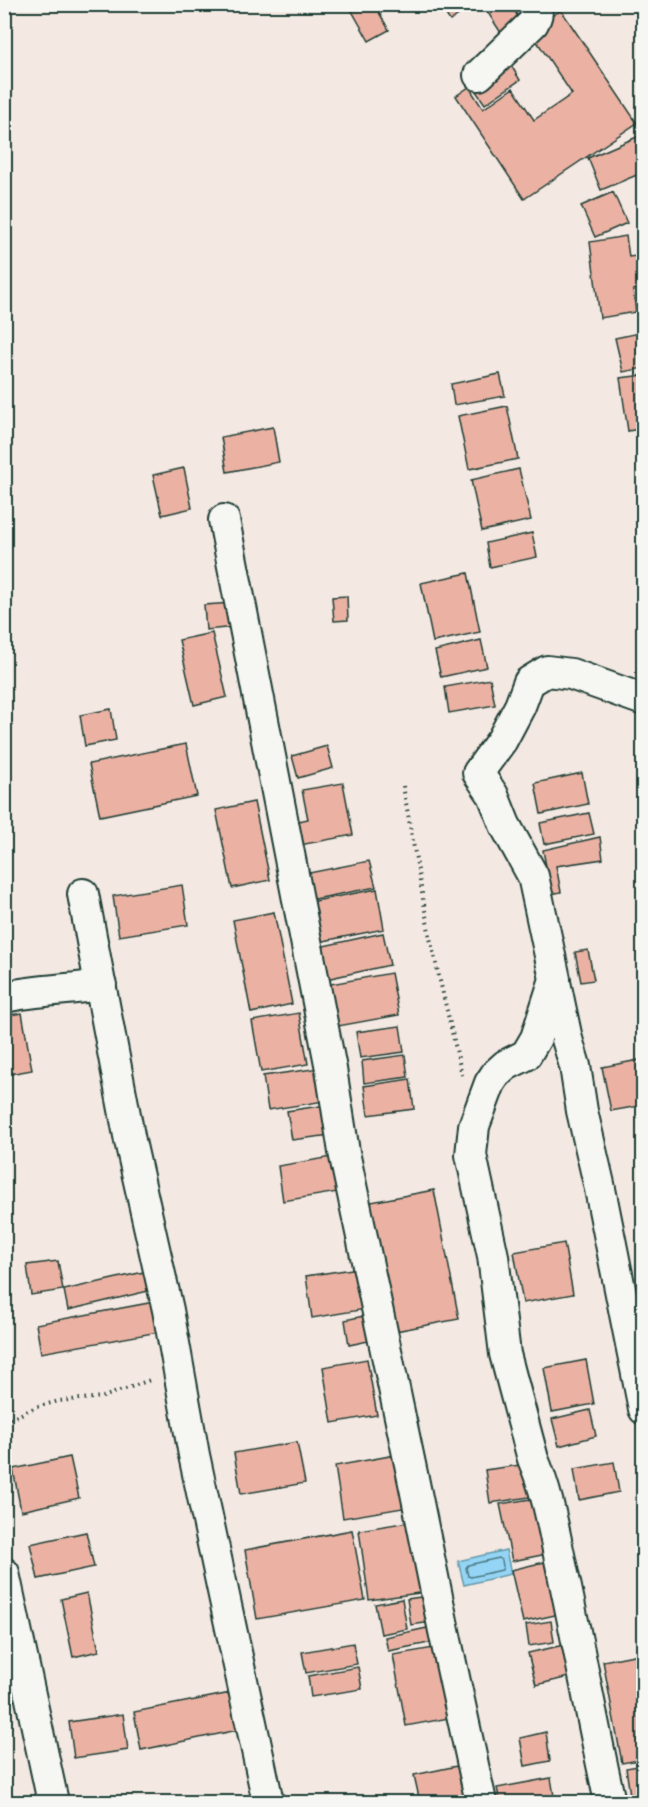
<svg xmlns="http://www.w3.org/2000/svg" width="648" height="1807" font-family="'Indie Flower',sans-serif">
	<style>
		.water { fill: #94d5f6; stroke: #6598a8; stroke-width: 1.5 }
		.lines { fill: none; stroke-linecap: round; stroke-linejoin: round }
		.shore { stroke: #4e7a82; stroke-width: 1.5 }
		.building { fill: #ebb2a3; stroke: #1f3d34; stroke-width: 1.5 }
		.minor-casing { stroke: #1f3d34; stroke-width: 34 }
		.path { stroke: #1f3d34; stroke-width: 4; stroke-dasharray: 1.5 4.5; stroke-linecap: butt }
		.minor { stroke: #f6f6f2; stroke-width: 30 }
	</style>
	<rect width="100%" height="100%" fill="#f4e8e2"/>
	<filter id="ink" filterUnits="userSpaceOnUse"><feTurbulence type="fractalNoise" baseFrequency=".0167" numOctaves="2"/><feDisplacementMap in="SourceGraphic" scale="12" xChannelSelector="R" yChannelSelector="G"/><feConvolveMatrix kernelMatrix="1 2 1 2 8 2 1 2 1" color-interpolation-filters="sRGB"/></filter>
	<g filter="url(#ink)">
		<path class="water" d="M506 1550 511 1574 464 1585 458 1561Z"/>
		<g class="lines">
			<path class="shore" d="M499 1558 502 1560 503 1567 502 1570 471 1577 468 1576 466 1568 468 1565Z"/>
		</g>
		<path class="building" d="M348 4H374L389 30 369 41Z
			M439 4H474L450 21Z
			M510 4 523 24 503 36 483 5Z
			M561 10 637 123 524 199 456 96 469 87 483 109 513 88 534 120 572 94 530 31Z
			M509 62 520 80 485 104 473 87Z
			M644 134V172L601 190 588 158Z
			M613 192 627 223 595 237 581 206Z
			M626 236 629 257 644 255V288L633 290 636 312 600 318 590 242Z
			M644 332V368L623 372 615 338Z
			M500 374 505 396 454 405 451 384Z
			M644 375V428L628 431 620 378Z
			M507 406 518 459 469 469 458 416Z
			M273 427 279 462 227 472 221 437Z
			M184 468 192 508 162 515 153 475Z
			M519 469 531 520 482 531 471 480Z
			M532 533 537 557 490 567 486 543Z
			M468 573 480 632 433 642 421 583Z
			M347 596 348 620 334 621 332 597Z
			M233 603 235 627 206 630 204 605Z
			M212 633 227 697 194 705 179 640Z
			M481 640 487 667 441 677 435 651Z
			M490 679 495 705 449 713 445 687Z
			M111 709 116 740 85 746 80 715Z
			M186 744 197 796 100 816 89 764Z
			M327 746 333 768 298 778 292 756Z
			M582 773 588 804 541 814 535 783Z
			M343 783 353 835 300 845 294 822 308 819 302 790Z
			M254 802 270 880 232 888 216 810Z
			M589 813 594 834 544 844 540 823Z
			M600 837 603 859 556 866 561 892 551 894 543 850Z
			M369 861 376 887 310 900 304 874Z
			M182 885 188 925 119 936 113 896Z
			M377 889 384 929 318 942 310 902Z
			M274 912 292 1004 251 1013 233 920Z
			M383 933 390 965 326 979 319 947Z
			M588 950 594 980 581 982 575 952Z
			M391 973 399 1015 333 1027 325 985Z
			M22 1013 32 1070 4 1075V1016Z
			M299 1013 308 1064 261 1072 252 1021Z
			M400 1026 404 1052 360 1058 356 1032Z
			M405 1055 408 1077 364 1083 362 1061Z
			M644 1059V1105L611 1111 602 1067Z
			M320 1068 325 1101 268 1110 263 1076Z
			M410 1079 414 1109 368 1115 364 1086Z
			M333 1104 338 1134 292 1140 287 1111Z
			M344 1155 350 1190 283 1201 278 1166Z
			M434 1190 459 1319 390 1332 366 1203Z
			M564 1243 573 1294 523 1303 514 1252Z
			M58 1261 63 1290 31 1295 27 1265Z
			M365 1267 372 1308 312 1318 306 1276Z
			M157 1269 161 1288 68 1310 64 1290Z
			M165 1300 170 1330 41 1353 36 1324Z
			M373 1314 378 1339 349 1345 345 1320Z
			M367 1359 377 1415 332 1423 323 1367Z
			M586 1360 594 1404 552 1412 544 1368Z
			M590 1410 596 1436 559 1446 552 1419Z
			M297 1442 305 1483 241 1494 234 1453Z
			M401 1454 409 1507 343 1518 335 1466Z
			M70 1457 79 1498 21 1511 13 1469Z
			M614 1462 619 1492 579 1500 574 1469Z
			M534 1463 543 1495 490 1503 485 1470Z
			M543 1497 557 1552 512 1561 500 1504Z
			M421 1520 433 1591 369 1600 359 1530Z
			M352 1530 365 1600 257 1619 245 1550Z
			M86 1532 94 1567 38 1579 30 1544Z
			M557 1559 569 1612 523 1622 511 1570Z
			M87 1593 99 1651 73 1657 61 1599Z
			M435 1595 439 1621 411 1625 407 1599Z
			M402 1599 407 1629 381 1634 375 1604Z
			M551 1621 554 1642 529 1646 526 1625Z
			M441 1625 444 1640 388 1651 385 1637Z
			M353 1643 357 1664 306 1673 302 1652Z
			M573 1643 581 1674 536 1685 528 1653Z
			M445 1646 460 1716 406 1726 393 1655Z
			M644 1653V1759L622 1763 603 1661Z
			M358 1667 362 1689 311 1697 308 1676Z
			M241 1691 248 1728 141 1750 134 1712Z
			M123 1714 128 1750 74 1758 69 1722Z
			M546 1732 550 1761 525 1766 520 1738Z
			M644 1765V1802H631L626 1768Z
			M457 1766 463 1794 478 1791 480 1802H420L414 1775Z
			M551 1778 555 1802H500L497 1788Z"/>
		<g class="lines">
			<defs>
				<path id="minor" d="M479 75 533 23C537 16 539 11 533 4
					M224 520 331 1069 344 1152 414 1483 444 1631 481 1802
					M83 894 130 1141 168 1310 194 1455 268 1802
					M555 982 567 1039 575 1066 582 1111 599 1184 644 1409
					M4 997C37 990 69 990 101 985
					M4 1573 53 1802
					M610 1802C593 1725 579 1647 562 1569 554 1532 548 1493 533 1459L505 1354 493 1256 471 1155 474 1126 490 1083 496 1074 506 1065 526 1055 536 1038 555 979 533 876 505 825 493 795 478 773 502 740 520 706 529 682 547 671 571 674 644 700"/>
			</defs>
			<use href="#minor" class="minor-casing"/>
			<path class="path" d="M403 786 430 938 462 1075
				M4 1420 15 1417 36 1407 59 1401 103 1397 153 1379"/>
			<use href="#minor" class="minor"/>
		</g>
	</g>
	<rect width="648" height="1807" fill="none" stroke="#f6f6f2" stroke-width="24"/>
	<rect x="12" y="12" width="624" height="1783" fill="none" stroke="#1f3d34" stroke-width="2" filter="url(#ink)"/>
</svg>
